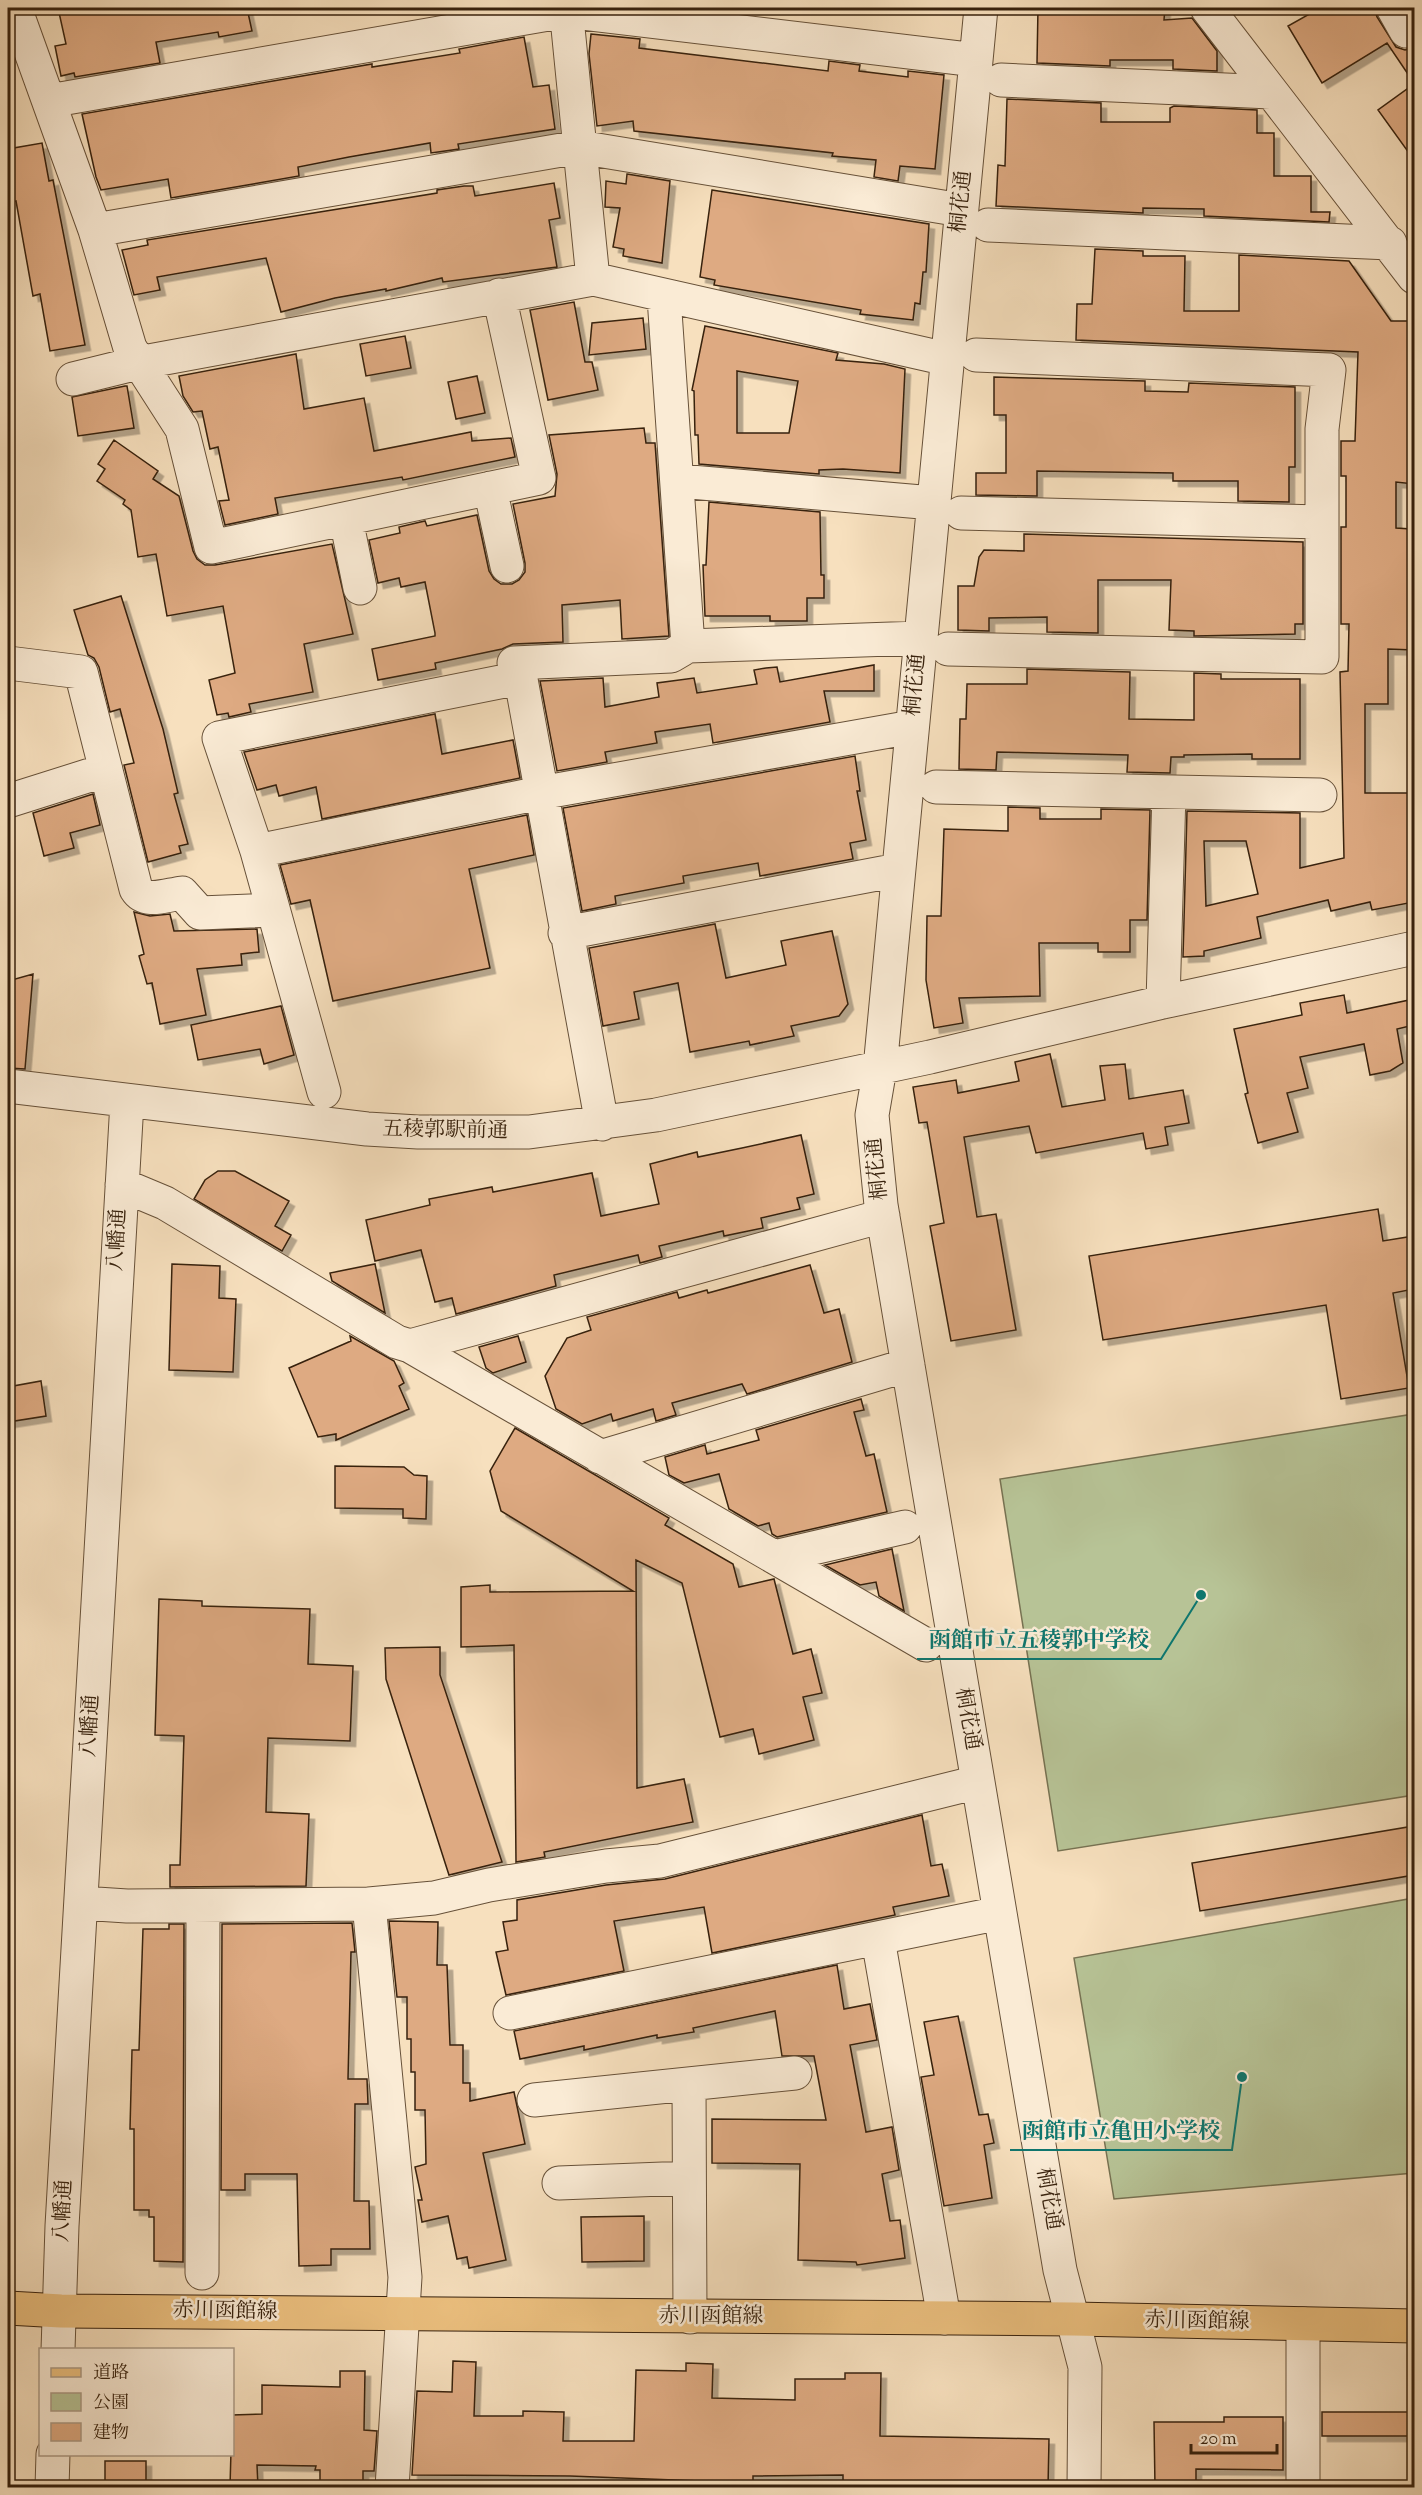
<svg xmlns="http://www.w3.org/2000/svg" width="1422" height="2495" font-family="'Sorts Mill Goudy','Noto Serif JP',serif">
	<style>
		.green { fill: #b7c396; stroke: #777252; stroke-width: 1.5 }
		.building { fill: #deaa82; stroke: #37210d; stroke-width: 1.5; fill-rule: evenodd; filter: url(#shadow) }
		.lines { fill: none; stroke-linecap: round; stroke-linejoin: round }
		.minor-casing { stroke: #675139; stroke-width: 35 }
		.major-casing { stroke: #37210d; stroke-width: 35 }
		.minor { stroke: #faebd5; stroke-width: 33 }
		.major { stroke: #ecc07f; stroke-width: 33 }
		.labels { text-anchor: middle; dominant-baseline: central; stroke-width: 5; stroke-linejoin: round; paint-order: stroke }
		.street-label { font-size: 21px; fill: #37210d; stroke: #faebd5 }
		.leader { fill: none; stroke: #0f766e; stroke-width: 2 }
		.callout-dot { fill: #0f766e; stroke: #faebd5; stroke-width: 2 }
		.callout-label { font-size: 22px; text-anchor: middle; font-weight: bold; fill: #0f766e; stroke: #faebd5; stroke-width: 5; stroke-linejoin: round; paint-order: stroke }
	</style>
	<defs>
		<filter id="shadow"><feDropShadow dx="5.5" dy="5.5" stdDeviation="0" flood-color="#0004"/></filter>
	</defs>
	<rect width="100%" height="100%" fill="#f7e0be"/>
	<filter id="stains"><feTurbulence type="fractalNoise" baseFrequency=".00333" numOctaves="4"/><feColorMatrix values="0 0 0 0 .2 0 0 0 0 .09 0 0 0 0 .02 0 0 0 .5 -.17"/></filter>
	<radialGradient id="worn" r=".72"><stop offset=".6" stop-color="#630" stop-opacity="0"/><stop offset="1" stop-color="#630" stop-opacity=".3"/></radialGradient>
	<path class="green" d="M1414 1414V1795L1058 1851 1000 1479Z
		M1414 1898V2173L1114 2199 1074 1958Z"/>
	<path class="building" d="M58 8H247L252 31 219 37 218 32 156 42 160 63 75 77 74 73 61 76 55 46 66 44Z
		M1038 8H1165L1164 20 1192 18 1217 51V71L1173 69V60H1110V66L1037 63Z
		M1320 8H1374L1377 17 1396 47 1405 50 1414 48V83L1387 43 1322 83 1288 26Z
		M591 34 640 39 639 48 828 71 829 61 860 65 859 71 908 77V71L944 75 935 169 900 166 898 181 874 177 876 160 832 156 833 153 634 131 633 121 597 126 589 54Z
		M524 37 533 87 549 85 555 129 458 144 459 149 431 153 430 143 349 157 298 167 299 176 171 198 168 179 101 190 96 177 82 114 372 64V67L460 53 459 49Z
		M1414 84V160L1378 110Z
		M1007 99 1101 103V122H1170V108L1174 106 1257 110V133H1274V176H1311V212H1330L1329 222 1204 216V209L1143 208V213L996 206 998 165 1005 166Z
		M42 143 49 181 53 180 85 345 50 351 40 294 33 296 16 201 12 202 8 180V149Z
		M627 174 670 181 662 263 623 256 624 249 613 247 620 208 605 207 606 181 626 184Z
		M554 183 560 218 549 220 557 267 443 282 442 278 386 291V289L335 298 281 312 266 258 157 277 160 290 134 295 122 250 148 245 147 240 437 193V190L464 186H473L475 196Z
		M712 190 929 224 926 272H923L920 304 915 303 913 320 860 314 861 310 714 285 715 280 700 277Z
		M1095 249 1143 251V256H1185L1184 311H1239V255L1349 261 1391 321H1413L1414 484 1396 482V528L1411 529V628H1414V650L1388 649V704H1365V793H1414V902L1372 910 1370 902 1331 911 1328 900 1257 917 1261 938 1204 951V956L1183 957 1187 811 1300 813V868L1344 858 1340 672 1348 671 1349 624H1341V527H1346V476H1341V441H1355L1358 352 1076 340 1077 304H1092ZM1204 841H1246L1258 894 1206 906Z
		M574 302 585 362H592L598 390 548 400 530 310Z
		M643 318 646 349 589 355 592 323Z
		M705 326 838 353 836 360 884 364 905 369 900 473 843 469 819 470V474L699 464 698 435H695L694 391 692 390ZM737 371 798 381 789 433H737Z
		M405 336 411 368 366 376 360 344Z
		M296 354 304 409 364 398 374 451 471 432 472 441 511 438 515 457 403 480 402 477 275 498 278 514 225 525 219 501 229 500 218 447 210 449 202 411 193 412 183 396 179 376Z
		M477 376 485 413 456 419 448 382Z
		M994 377 1145 381V391L1188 392 1189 383 1295 387V467H1289V502L1238 501V481H1173V473L1037 471V496L976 495V473H1006V415H994Z
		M125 386H127L134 428 78 436 72 397Z
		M644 428 646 443H655L669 636 622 639 620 600 562 605 563 642 513 644 502 649 435 663 436 669 378 680 372 649 435 636V633L425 582 401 587 399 578 378 583 369 540 400 533 399 527 425 521 427 526 477 515 489 571 494 579 501 584H512L519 580 525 572V563L513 504 555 496 557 474 549 435Z
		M114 440 158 471 153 479 179 496 193 551 197 559 205 565H215L332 544 353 634 304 644 313 692 249 704 251 712 229 717 228 713 217 715 209 680 235 673 223 606 167 616 156 554 138 557 131 510 123 504 125 500 97 481 105 469 98 464Z
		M709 502 820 512 821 575H824V598H807V621H770V616H705L703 565H706Z
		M1024 534 1303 542V624H1295V634L1194 636V631L1169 630 1171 580H1098V633L1047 632V617L989 618V631L958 630V586H974L979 557 984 550 1024 551Z
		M121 596 163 729 178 793 174 794 188 844 179 846 181 853 148 862 124 765 134 763 120 709 110 712 99 667 94 658 88 655 74 610Z
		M874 665V691H824L830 722 713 743 710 724 655 732 657 743 605 752 607 762 557 771 540 681 603 678 605 707 659 697 657 683 694 678 697 693 757 684 754 670 766 668 777 667 780 682Z
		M1027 669 1130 672 1129 719 1194 720V673L1221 674V679H1300V759H1252V754L1184 755V757H1171L1170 773 1127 772 1128 755 997 752 996 770 959 769 960 719H966L967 684H1027Z
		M435 714 442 754 513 740 520 778 322 819 316 787 279 796 276 785 257 790 244 752Z
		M855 756 860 791H857L866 840 850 843 853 859 760 876 758 863 683 876 684 883 615 896 616 904 582 911 563 808Z
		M93 794 100 825 70 833 74 848 44 856 33 813Z
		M1008 807 1040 808V819H1101V809L1150 810 1147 920H1130V952H1098V943H1039L1040 996 959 998 963 1023 934 1028 926 980 927 916H941L944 829 1008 831Z
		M527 815 534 855 469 869 490 968 333 1001 310 900 291 904 280 865Z
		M134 912 150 916 170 914 174 931 257 929 259 952 241 954 242 965 197 969 206 1015 160 1024 152 983 147 984 139 956 144 954Z
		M715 924 726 978 786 965 781 941 832 931 848 1004 839 1016 791 1026 794 1036 750 1045 749 1041 690 1052 678 983 634 992 639 1019 603 1026 589 948Z
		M33 974 25 1069 8 1068V981Z
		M1344 995 1347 1013 1414 999V1025L1397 1029 1403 1063 1390 1071 1370 1075 1364 1044 1300 1057 1308 1088 1287 1093 1298 1132 1258 1143 1245 1094 1248 1093 1234 1029 1302 1015 1300 1003Z
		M281 1006 294 1055 264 1064 260 1049 198 1060 191 1025Z
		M1050 1054 1062 1107 1105 1100 1100 1066 1125 1064 1129 1099 1183 1090 1189 1123 1165 1127 1168 1145 1146 1149 1143 1133 1036 1153 1029 1126 964 1137 977 1217 996 1214 1016 1330 951 1341 930 1226 944 1223 927 1122 919 1123 913 1087 956 1080 958 1093 1019 1081 1015 1062Z
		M801 1135 814 1194 797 1198 800 1209 761 1218 763 1228 724 1236 723 1231 659 1246 662 1257 640 1263 638 1255 554 1275 556 1286 456 1314 452 1298 435 1302 421 1250 375 1261 366 1220 430 1205 429 1199 492 1187 493 1192 592 1173 601 1216 659 1204 650 1164 697 1152 698 1157 742 1148Z
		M218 1171H235L289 1201 275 1226 291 1235 282 1251 194 1199 205 1180Z
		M1378 1209 1383 1241 1414 1236V1289L1393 1293 1409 1388 1341 1399 1326 1305 1103 1340 1089 1256Z
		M172 1264 220 1266 219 1298 236 1299 233 1372 169 1370Z
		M375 1264 385 1313 332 1281 330 1273Z
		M810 1265 824 1313 839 1309 852 1362 747 1394 742 1384 672 1403 676 1415 656 1421 653 1409 613 1421 611 1414 582 1424 556 1409 545 1376 567 1338 591 1330 587 1317 677 1292 679 1298 707 1290 708 1293Z
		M350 1336 394 1361 404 1383 399 1386 409 1409 336 1440V1434L318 1437 289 1368 351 1341Z
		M518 1336 526 1362 493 1373 486 1368 479 1347Z
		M41 1381 46 1416 8 1422V1387Z
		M861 1399 864 1410 854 1412 866 1456 874 1454 887 1512 777 1537 772 1534 769 1523 758 1526 729 1509 719 1474 684 1483 669 1475 665 1457 705 1445 707 1454 759 1440 756 1430Z
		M515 1428 669 1518 665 1525 733 1564 739 1587 774 1579 793 1654 811 1649 822 1693 803 1697 814 1740 759 1754 753 1729 720 1737 682 1583 636 1560 637 1788 684 1779 693 1822 544 1852 545 1857 516 1862 514 1645 461 1647V1587L490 1585V1592L633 1591 501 1511 490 1471Z
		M335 1466 404 1467 414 1475 427 1476 426 1519 403 1518V1509L335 1508Z
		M892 1549 904 1611 879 1596 876 1582 860 1585 825 1565Z
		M159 1599 202 1601V1606L310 1609 308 1664 353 1666 350 1741 268 1738 266 1812 309 1814 306 1886 170 1887V1865H180L184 1736 155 1735Z
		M440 1647V1675L502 1862 449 1875 386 1679 385 1648Z
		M922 1815 931 1866 942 1864 949 1896 893 1907 895 1915 712 1953 704 1907 614 1921 624 1971 506 1995 496 1952 508 1950 503 1922 517 1920V1900L606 1885 665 1879Z
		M1414 1826V1875L1200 1911 1192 1863Z
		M389 1921 438 1922 437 1965H447L450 2045H463V2083H470V2101L514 2092 525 2144 483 2153 506 2260 469 2268 467 2257 457 2259 448 2216 422 2222 418 2200H422L415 2167 426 2164 425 2110H415V2072H411V2039H407V1997H397Z
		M352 1923 355 1952H351L348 2079H367L368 2104H355L354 2201H369L370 2249H331V2265L299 2266 297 2174H245V2190H221L222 1924Z
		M169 1924H184L183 2262 154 2261V2217H149V2210H134V2129H130L132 2050H139L143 1929H169Z
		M837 1965 844 2009 870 2004 877 2040 850 2045 866 2132 892 2127 899 2170 882 2174 890 2221 900 2220 905 2258 857 2265 856 2262 798 2260 800 2164 712 2163V2119L826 2120 814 2056H782L775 2011 693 2028 694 2032 657 2038V2035L584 2050V2046L520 2059 514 2031Z
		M958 2016 979 2115 988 2114 994 2143 984 2145 992 2198 944 2206 921 2077 934 2075 924 2022Z
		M644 2216V2261L582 2262 581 2217Z
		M453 2361 476 2362 474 2416H523V2411L564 2412 563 2441H634L636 2370 686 2371V2363L713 2364 712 2398 795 2400V2379H845V2373H881L880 2436 1049 2439 1048 2487 843 2483V2475L753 2476V2483L570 2476 412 2475 417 2391 452 2392Z
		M340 2371H365L364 2430 377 2431 374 2471H363V2487H320V2470H315L316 2466 257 2465 258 2487H230L232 2415 262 2414V2385L340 2387Z
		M1322 2412H1414V2436H1322Z
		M1224 2417H1283V2470L1196 2469V2487H1155L1154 2422H1224Z
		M105 2461H146V2487H105Z"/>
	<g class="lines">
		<defs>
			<path id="minor" d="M15 8 95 230 130 348 182 429 211 547 539 478 499 295
				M566 8 593 279
				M981 8 880 1068 872 1115 881 1205 1060 2270 1085 2367 1084 2488
				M1207 8 1414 277
				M1393 8 1406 31
				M1001 80 1271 92
				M49 101 566 11 976 60
				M988 225 1390 243
				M95 230 579 147 961 210
				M664 297 688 646
				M73 379 138 363 593 279 947 359
				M679 481 933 503
				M490 488 507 566
				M961 513 1322 522
				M346 519 360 588
				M948 649 1322 657V429L1329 370 976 355
				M8 663 81 672 136 889C145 904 166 895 182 893L200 913 273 910
				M514 663 671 656 688 646 920 638
				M518 663 602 1124
				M936 787 1320 795
				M8 801 106 770
				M257 851 540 793 912 727
				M565 933 898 870
				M1163 1002 1169 792
				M8 1086 367 1129 418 1132H529L656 1115 930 1057 1163 1002 1414 948
				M324 1092 257 851 219 738 520 678
				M122 1185 165 1203 397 1342 410 1346 926 1645
				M410 1346 883 1216
				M600 1457 908 1365
				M774 1557 905 1527
				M81 1903 127 1906 369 1904 434 1898 489 1885 606 1866 660 1861 978 1782
				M369 1904 405 2277 392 2488
				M878 1939 944 2318
				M510 2013 1000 1913
				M689 2084 690 2317
				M534 2100 795 2073
				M559 2183 689 2178
				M202 2273 203 1906
				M58 2350 62 2226 127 1102
				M52 2488 53 2454
				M1303 2488V2324"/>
			<path id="major" d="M8 2308 61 2311 1073 2319 1414 2326"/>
		</defs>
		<use href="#minor" class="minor-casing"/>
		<use href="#major" class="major-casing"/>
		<use href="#minor" class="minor"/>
		<use href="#major" class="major"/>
	</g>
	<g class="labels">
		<g class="street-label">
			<text transform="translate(962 202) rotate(-84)">桐花通</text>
			<text transform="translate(916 685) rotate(-85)">桐花通</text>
			<text transform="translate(445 1131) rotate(1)">五稜郭駅前通</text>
			<text transform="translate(878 1169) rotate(-96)">桐花通</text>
			<text transform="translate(118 1240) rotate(-87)">八幡通</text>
			<text transform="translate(967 1719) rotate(80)">桐花通</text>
			<text transform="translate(91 1726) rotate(-87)">八幡通</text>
			<text transform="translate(1048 2199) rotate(80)">桐花通</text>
			<text transform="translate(64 2211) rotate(-87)">八幡通</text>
			<text transform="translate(225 2312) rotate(1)">赤川函館線</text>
			<text x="711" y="2317">赤川函館線</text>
			<text transform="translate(1197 2322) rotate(1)">赤川函館線</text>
		</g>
	</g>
	<path class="leader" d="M1201 1595L1161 1659H917M1242 2077L1232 2150H1010"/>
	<g class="callout-dot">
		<circle cx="1201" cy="1595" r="6"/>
		<circle cx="1242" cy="2077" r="6"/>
	</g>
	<g class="callout-label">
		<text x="1039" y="1647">函館市立五稜郭中学校</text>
		<text x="1121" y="2138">函館市立亀田小学校</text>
	</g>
	<rect width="1422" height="2495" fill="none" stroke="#f7e0be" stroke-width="30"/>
	<rect x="9" y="9" width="1404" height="2477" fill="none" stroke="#37210d" stroke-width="3"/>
	<rect x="15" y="15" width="1392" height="2465" fill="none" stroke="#37210d" stroke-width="1.5"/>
	<rect x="39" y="2348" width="195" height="108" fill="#faebd5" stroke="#ac9a85" stroke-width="1.5"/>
	<rect x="51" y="2368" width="30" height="9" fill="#ecc07f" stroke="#ac9a85" stroke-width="1.5"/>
	<text x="93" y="2378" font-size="18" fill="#37210d">道路</text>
	<rect x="51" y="2393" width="30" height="18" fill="#b7c396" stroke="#ac9a85" stroke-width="1.5"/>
	<text x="93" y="2408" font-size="18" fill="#37210d">公園</text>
	<rect x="51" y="2423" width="30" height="18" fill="#deaa82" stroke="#ac9a85" stroke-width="1.5"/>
	<text x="93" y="2438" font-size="18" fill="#37210d">建物</text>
	<path d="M1191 2444v9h86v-9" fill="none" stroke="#37210d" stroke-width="3"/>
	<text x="1200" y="2444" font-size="18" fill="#37210d" stroke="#faebd5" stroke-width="4.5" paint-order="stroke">20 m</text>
	<rect width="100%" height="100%" filter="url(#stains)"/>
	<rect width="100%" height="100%" fill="url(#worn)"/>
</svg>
